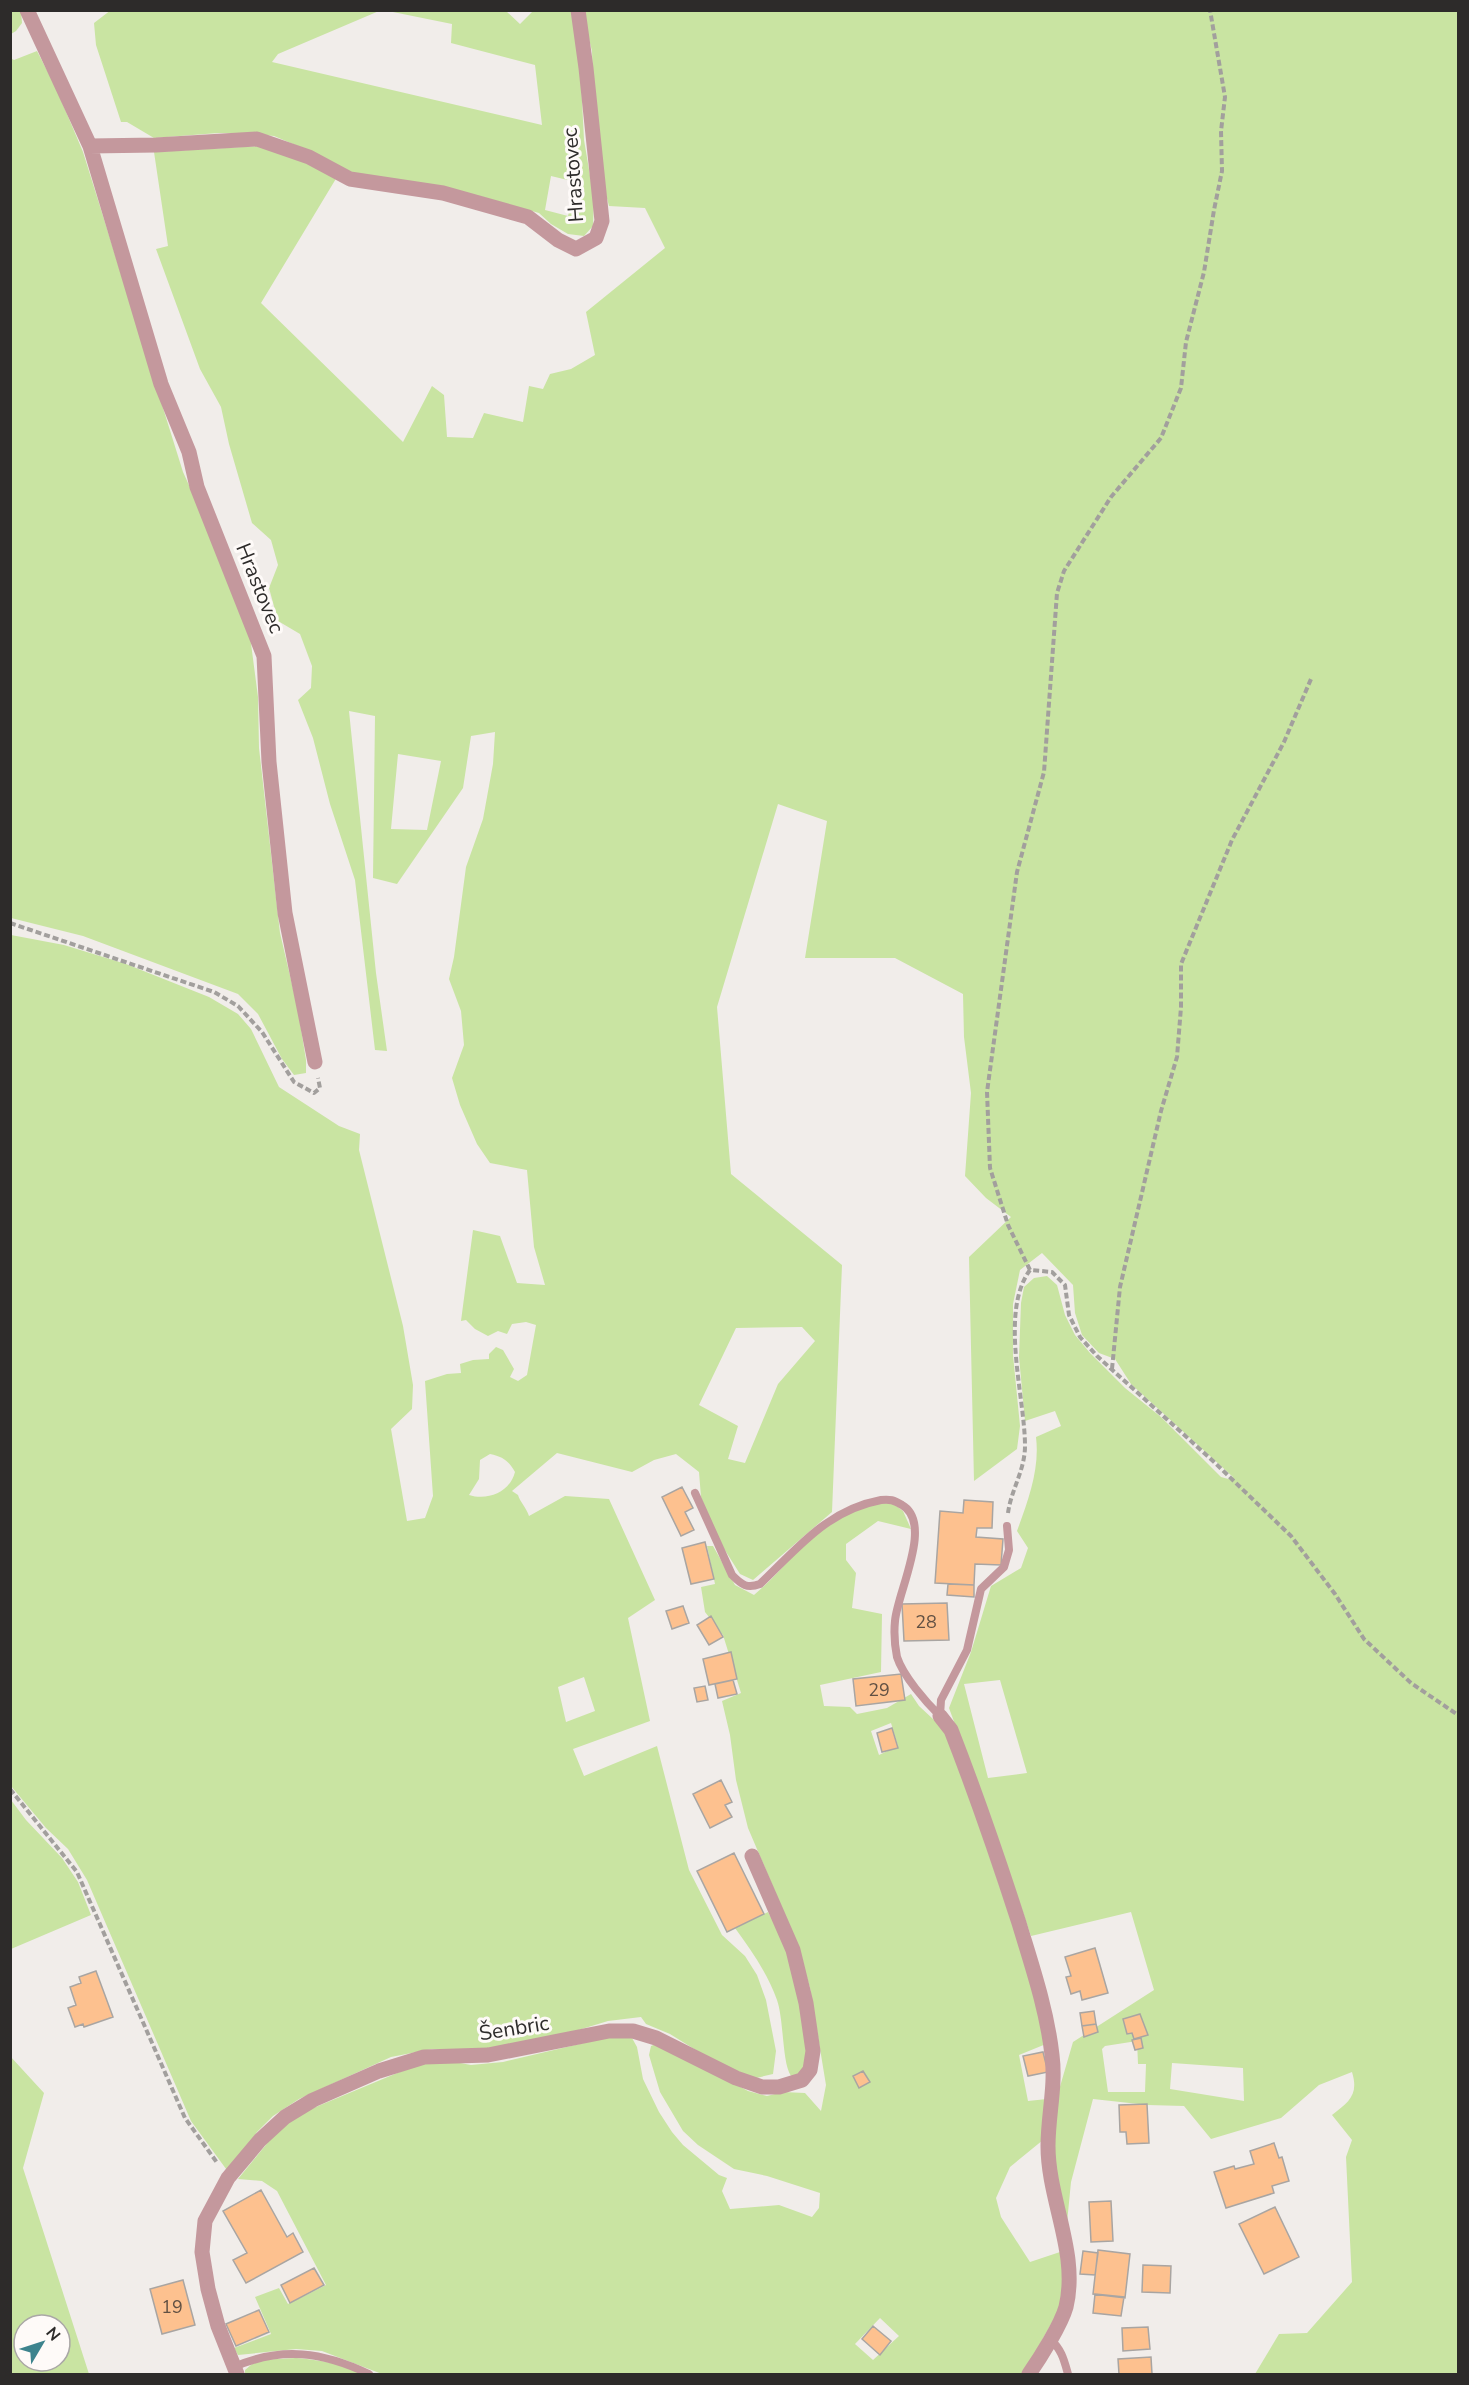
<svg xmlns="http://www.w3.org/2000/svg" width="1469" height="2385" font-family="'Nunito Sans',sans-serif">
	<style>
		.green { fill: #c9e4a2; fill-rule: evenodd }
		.building { fill: #fdc18f; stroke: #a9a5a2; stroke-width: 1.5 }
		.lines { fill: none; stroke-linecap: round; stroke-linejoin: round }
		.path { stroke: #a29f9d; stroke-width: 4; stroke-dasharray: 6 3; stroke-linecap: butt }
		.lane { stroke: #c4989d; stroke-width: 8 }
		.street { stroke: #c4989d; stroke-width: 15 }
		.labels { text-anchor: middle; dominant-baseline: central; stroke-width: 6; stroke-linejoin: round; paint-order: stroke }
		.number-label { font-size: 18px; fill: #615043 }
		.street-label { font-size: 21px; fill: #2d2b2a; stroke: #fefaf8 }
	</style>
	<rect width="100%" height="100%" fill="#f1edea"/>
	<path class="green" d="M111 10 379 11 278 54 272 62 542 125 535 65 451 43 452 24 388 11H506L520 24 533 11H571L580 61 584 140 594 199 593 226 584 236 568 234 551 224 539 213 479 196 348 172 312 152 274 136 245 133H218L154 138 127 122H121L96 45 94 23ZM551 176 576 182 568 216 545 210Z
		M11 11H21L22 23 16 31 11 34Z
		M582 11H1458V2374H1255L1279 2334 1307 2333 1352 2282 1346 2157 1352 2140 1332 2115C1349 2102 1359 2095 1352 2072L1319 2085 1281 2118 1211 2139 1184 2106 1148 2105 1093 2099 1071 2182 1066 2233 1053 2152 1059 2090 1073 2042 1154 1990 1131 1912 1031 1936 1005 1860 949 1708 971 1652 991 1586 1021 1568 1028 1548 1017 1531C1028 1501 1040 1469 1036 1437L1061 1426 1055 1411 1025 1421 1019 1357 1021 1303 1024 1287 1034 1278 1047 1276 1057 1285 1065 1315 1075 1335 1090 1353 1125 1388 1161 1417 1221 1477 1232 1480 1233 1477 1131 1384 1115 1359 1099 1353 1082 1335 1075 1313 1073 1285 1042 1253 1020 1270 1013 1304V1355L1020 1426 1017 1449 974 1481 969 1257 1011 1217 986 1198 965 1176 971 1093 964 1037 963 994 895 958H805L827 821 778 804 717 1007 731 1174 842 1265 832 1512 753 1580 740 1574 716 1536 701 1497 699 1472 676 1454 654 1460 632 1472 557 1453 512 1491 518 1495C520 1502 526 1507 529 1516L565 1496 609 1499 655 1600 628 1618 650 1721 573 1749 584 1776 657 1746 689 1870 722 1935 745 1956 757 1975 766 2000 776 2051 773 2074 752 2079 707 2057 670 2034 646 2024 641 2017 608 2021 549 2039 499 2049H432L391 2057 299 2099 273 2116 257 2132 229 2173 191 2121 87 1880 68 1849 46 1828 11 1786V935L64 945 126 964 209 997 238 1014 251 1029 279 1087 339 1126 360 1134 359 1150 403 1326 413 1385 412 1409 391 1429 407 1521 425 1518 433 1496 425 1381 447 1374 461 1373 460 1364 473 1360 489 1359V1354L496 1347 503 1350 514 1369 510 1377 518 1381 527 1375 536 1325 526 1322 512 1324 507 1334 498 1331 488 1336 475 1329 466 1320 461 1321 473 1230 500 1236 517 1283 545 1285 534 1247 527 1170 490 1163 477 1144 460 1105 452 1078 464 1045 461 1011 449 979 454 957 466 867 483 819 493 764 495 732 471 736 463 788 397 884 373 878 375 716 349 711 376 973 387 1051 375 1050 355 880 330 804 313 738 298 700 311 688 312 666 300 634 278 621 269 588 278 565 271 540 252 523 229 444 221 407 200 369 156 249 168 246 154 152 259 146 292 153 337 177 261 303 403 442 432 386 444 395 447 437 473 438 484 413 523 422 529 386 543 389 550 374 571 369 595 355 586 312 665 248 645 208 609 206 601 175 594 129 592 51ZM398 754 441 761 427 830 391 829ZM802 1327 815 1341 778 1384 745 1463 728 1459 738 1426 699 1405 736 1328ZM490 1454C503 1457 508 1460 515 1472 510 1492 488 1501 469 1495L479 1479 480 1460ZM584 1677 595 1711 566 1722 558 1687ZM1000 1680 1027 1773 988 1778 964 1684ZM1137 2041 1138 2064H1146L1145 2092H1108L1102 2049 1105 2046ZM1172 2063 1243 2068 1244 2101 1170 2089Z
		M37 51 56 88 83 152 183 472 247 613 258 697 259 748 280 933 298 1010 306 1060V1073L294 1075 282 1059 258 1014 238 994 83 936 11 918 10 58 14 60Z
		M891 1502 903 1511 911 1529 878 1521 846 1544V1560L856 1573 852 1608 882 1614 881 1672 820 1685 824 1706 850 1707 857 1714 887 1708 911 1694 919 1706 946 1731 959 1765 1034 1989 1046 2044 1019 2055 1028 2101 1047 2099 1043 2140 1010 2167 996 2198 1001 2217 1030 2262 1063 2251 1065 2268 1060 2308 1023 2374H382L322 2351 296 2349 238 2355 234 2348 271 2334 255 2297 279 2288 288 2304 326 2285 277 2191 262 2181 238 2179 278 2130 299 2114 414 2066 444 2060 471 2065 503 2062 618 2035 632 2038 637 2047 643 2079 659 2112 672 2132 683 2145 719 2175 727 2178 722 2191 730 2209 779 2205 812 2217 819 2208 820 2193 767 2176 734 2169 698 2145 683 2131 660 2092 649 2055 651 2046 658 2043 748 2091 767 2096 783 2092 805 2093 821 2111 826 2085 810 1988 797 1943 748 1828 736 1780 730 1735 722 1701 741 1693 723 1635 705 1612 701 1587 715 1584 707 1546H713L735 1585 754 1595C789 1566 817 1519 863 1507 872 1504 882 1504 891 1502ZM891 1723 898 1746 879 1755 871 1731ZM880 2318 899 2336 873 2360 855 2344Z
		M11 1800 26 1820 62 1858 78 1882 91 1915 11 1949Z
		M768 1912 790 1954 810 2056 799 2075 791 2076C782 2063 784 2020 777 2000 768 1974 751 1950 735 1928Z
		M10 2056 44 2093 23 2168 89 2374H11ZM24 2325H60V2361H24Z
		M296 2358C320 2360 343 2364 365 2374H245V2370L257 2360Z"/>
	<path class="building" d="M682 1487 693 1508 685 1512 694 1530 681 1536 662 1497Z
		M964 1500 993 1502 992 1528H977L976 1537 1003 1539 1001 1565 975 1564 974 1585 935 1583 940 1511 963 1513Z
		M705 1542 714 1579 691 1584 682 1548Z
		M948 1584 974 1585V1597L947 1595Z
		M947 1603 949 1640 904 1641 902 1604Z
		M683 1606 689 1623 672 1629 666 1611Z
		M711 1616 723 1637 709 1645 697 1625Z
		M731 1652 737 1679 709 1685 703 1659Z
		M901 1674 905 1700 856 1706 853 1679Z
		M733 1680 737 1694 718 1698 715 1684Z
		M705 1686 708 1700 697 1702 694 1688Z
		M892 1728 898 1748 882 1752 877 1733Z
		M721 1780 732 1802 725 1805 732 1817 710 1828 693 1794Z
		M734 1853 764 1914 727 1932 697 1871Z
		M1095 1948 1108 1993 1082 2000 1080 1991 1071 1994 1066 1977 1071 1976 1065 1957Z
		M96 1971 113 2017 84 2027 83 2024 75 2027 68 2008 76 2005 70 1987 81 1983 79 1977Z
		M1094 2011 1096 2024 1082 2026 1080 2013Z
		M1140 2014 1148 2035 1134 2039 1132 2033 1127 2034 1123 2019Z
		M1096 2024 1098 2032 1084 2037 1082 2026Z
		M1141 2038 1143 2048 1135 2050 1132 2040Z
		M1043 2052 1048 2072 1028 2076 1023 2056Z
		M863 2071 870 2082 859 2088 853 2076Z
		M1147 2104 1149 2143 1127 2144 1126 2132H1120L1119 2105Z
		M1274 2143 1279 2158 1282 2157 1289 2181 1272 2186 1274 2193 1226 2208 1214 2172 1234 2166 1235 2169 1254 2164 1250 2151Z
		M261 2190 287 2237 293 2233 303 2252 246 2283 233 2260 247 2253 223 2211Z
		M1111 2201 1113 2241 1091 2242 1089 2202Z
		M1275 2207 1299 2257 1264 2274 1239 2224Z
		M1098 2250 1130 2254 1125 2298 1093 2294Z
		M1083 2251 1098 2253 1095 2275 1080 2274Z
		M1143 2265 1171 2266 1170 2293 1142 2292Z
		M314 2268 324 2285 290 2303 281 2285Z
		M183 2280 195 2325 162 2334 150 2289Z
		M1095 2294 1124 2297 1121 2316 1093 2313Z
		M259 2310 269 2332 236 2346 226 2324Z
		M873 2326 891 2341 880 2355 862 2339Z
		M1148 2327 1150 2349 1123 2351 1122 2328Z
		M1151 2357 1152 2374H1119L1118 2359Z"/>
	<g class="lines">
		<path class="path" d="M10 923 214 992 238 1006 262 1032 294 1082 314 1093 320 1088 318 1078
			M1030 1270 1008 1225 990 1168 987 1092 1017 872 1044 772 1057 593 1064 571 1111 497 1161 438 1181 388 1186 342 1204 272 1214 210 1222 171 1221 131 1225 97 1210 10
			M1112 1369 1120 1287 1161 1111 1177 1057 1181 1007V964L1232 840 1284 742 1311 679
			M1008 1513C1011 1490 1025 1470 1025 1446 1025 1397 999 1312 1030 1270L1052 1272 1065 1285 1069 1315 1080 1337 1097 1356 1213 1461 1291 1536 1335 1594 1364 1639 1411 1683 1458 1715
			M10 1789 77 1872 185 2118 218 2164"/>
		<path class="lane" d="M695 1493 732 1575C742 1585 747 1589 760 1584 798 1548 827 1510 881 1500 890 1499 894 1500 902 1505 934 1523 897 1593 895 1621 894 1631 895 1647 897 1657 903 1676 926 1702 940 1716
			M940 1716 941 1700 967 1650 981 1589 1004 1567 1009 1550 1007 1526
			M1050 2339C1062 2350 1064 2360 1068 2374
			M234 2367C282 2346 323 2352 369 2374"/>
		<path class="street" d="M27 10 90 146 161 384 189 452 197 487 264 656 269 762 285 913 315 1062
			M90 146 156 145 257 139 309 157 350 179 443 193 528 217 558 240 576 249 596 238 602 221 586 68 578 10
			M940 1716 951 1730C976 1794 998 1858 1019 1923 1032 1966 1047 2010 1052 2055 1056 2086 1048 2115 1048 2146 1048 2200 1079 2253 1066 2307 1061 2325 1040 2358 1029 2374
			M237 2374 218 2326 208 2289 202 2252 205 2221 228 2178 260 2140 285 2117 313 2100 379 2071 424 2057 488 2055 609 2031H633L656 2038 736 2078 762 2087H779L802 2080 810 2070 813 2051 806 2003 793 1950 752 1856"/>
	</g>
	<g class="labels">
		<g class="number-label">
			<text x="926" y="1622">28</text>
			<text x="879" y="1690">29</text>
			<text x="172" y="2307">19</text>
		</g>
		<g class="street-label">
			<text transform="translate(573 175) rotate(-94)">Hrastovec</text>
			<text transform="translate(260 588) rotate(68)">Hrastovec</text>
			<text transform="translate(514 2028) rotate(-9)">Šenbric</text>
		</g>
	</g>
	<rect width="1469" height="2385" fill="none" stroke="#2d2b2a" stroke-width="24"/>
	<g transform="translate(42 2343) rotate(51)"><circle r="28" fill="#fefaf8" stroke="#aaa7a6" stroke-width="1.5"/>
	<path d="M0-4.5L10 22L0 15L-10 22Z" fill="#3d838d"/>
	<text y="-9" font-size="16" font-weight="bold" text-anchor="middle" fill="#2d2b2a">N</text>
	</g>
</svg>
